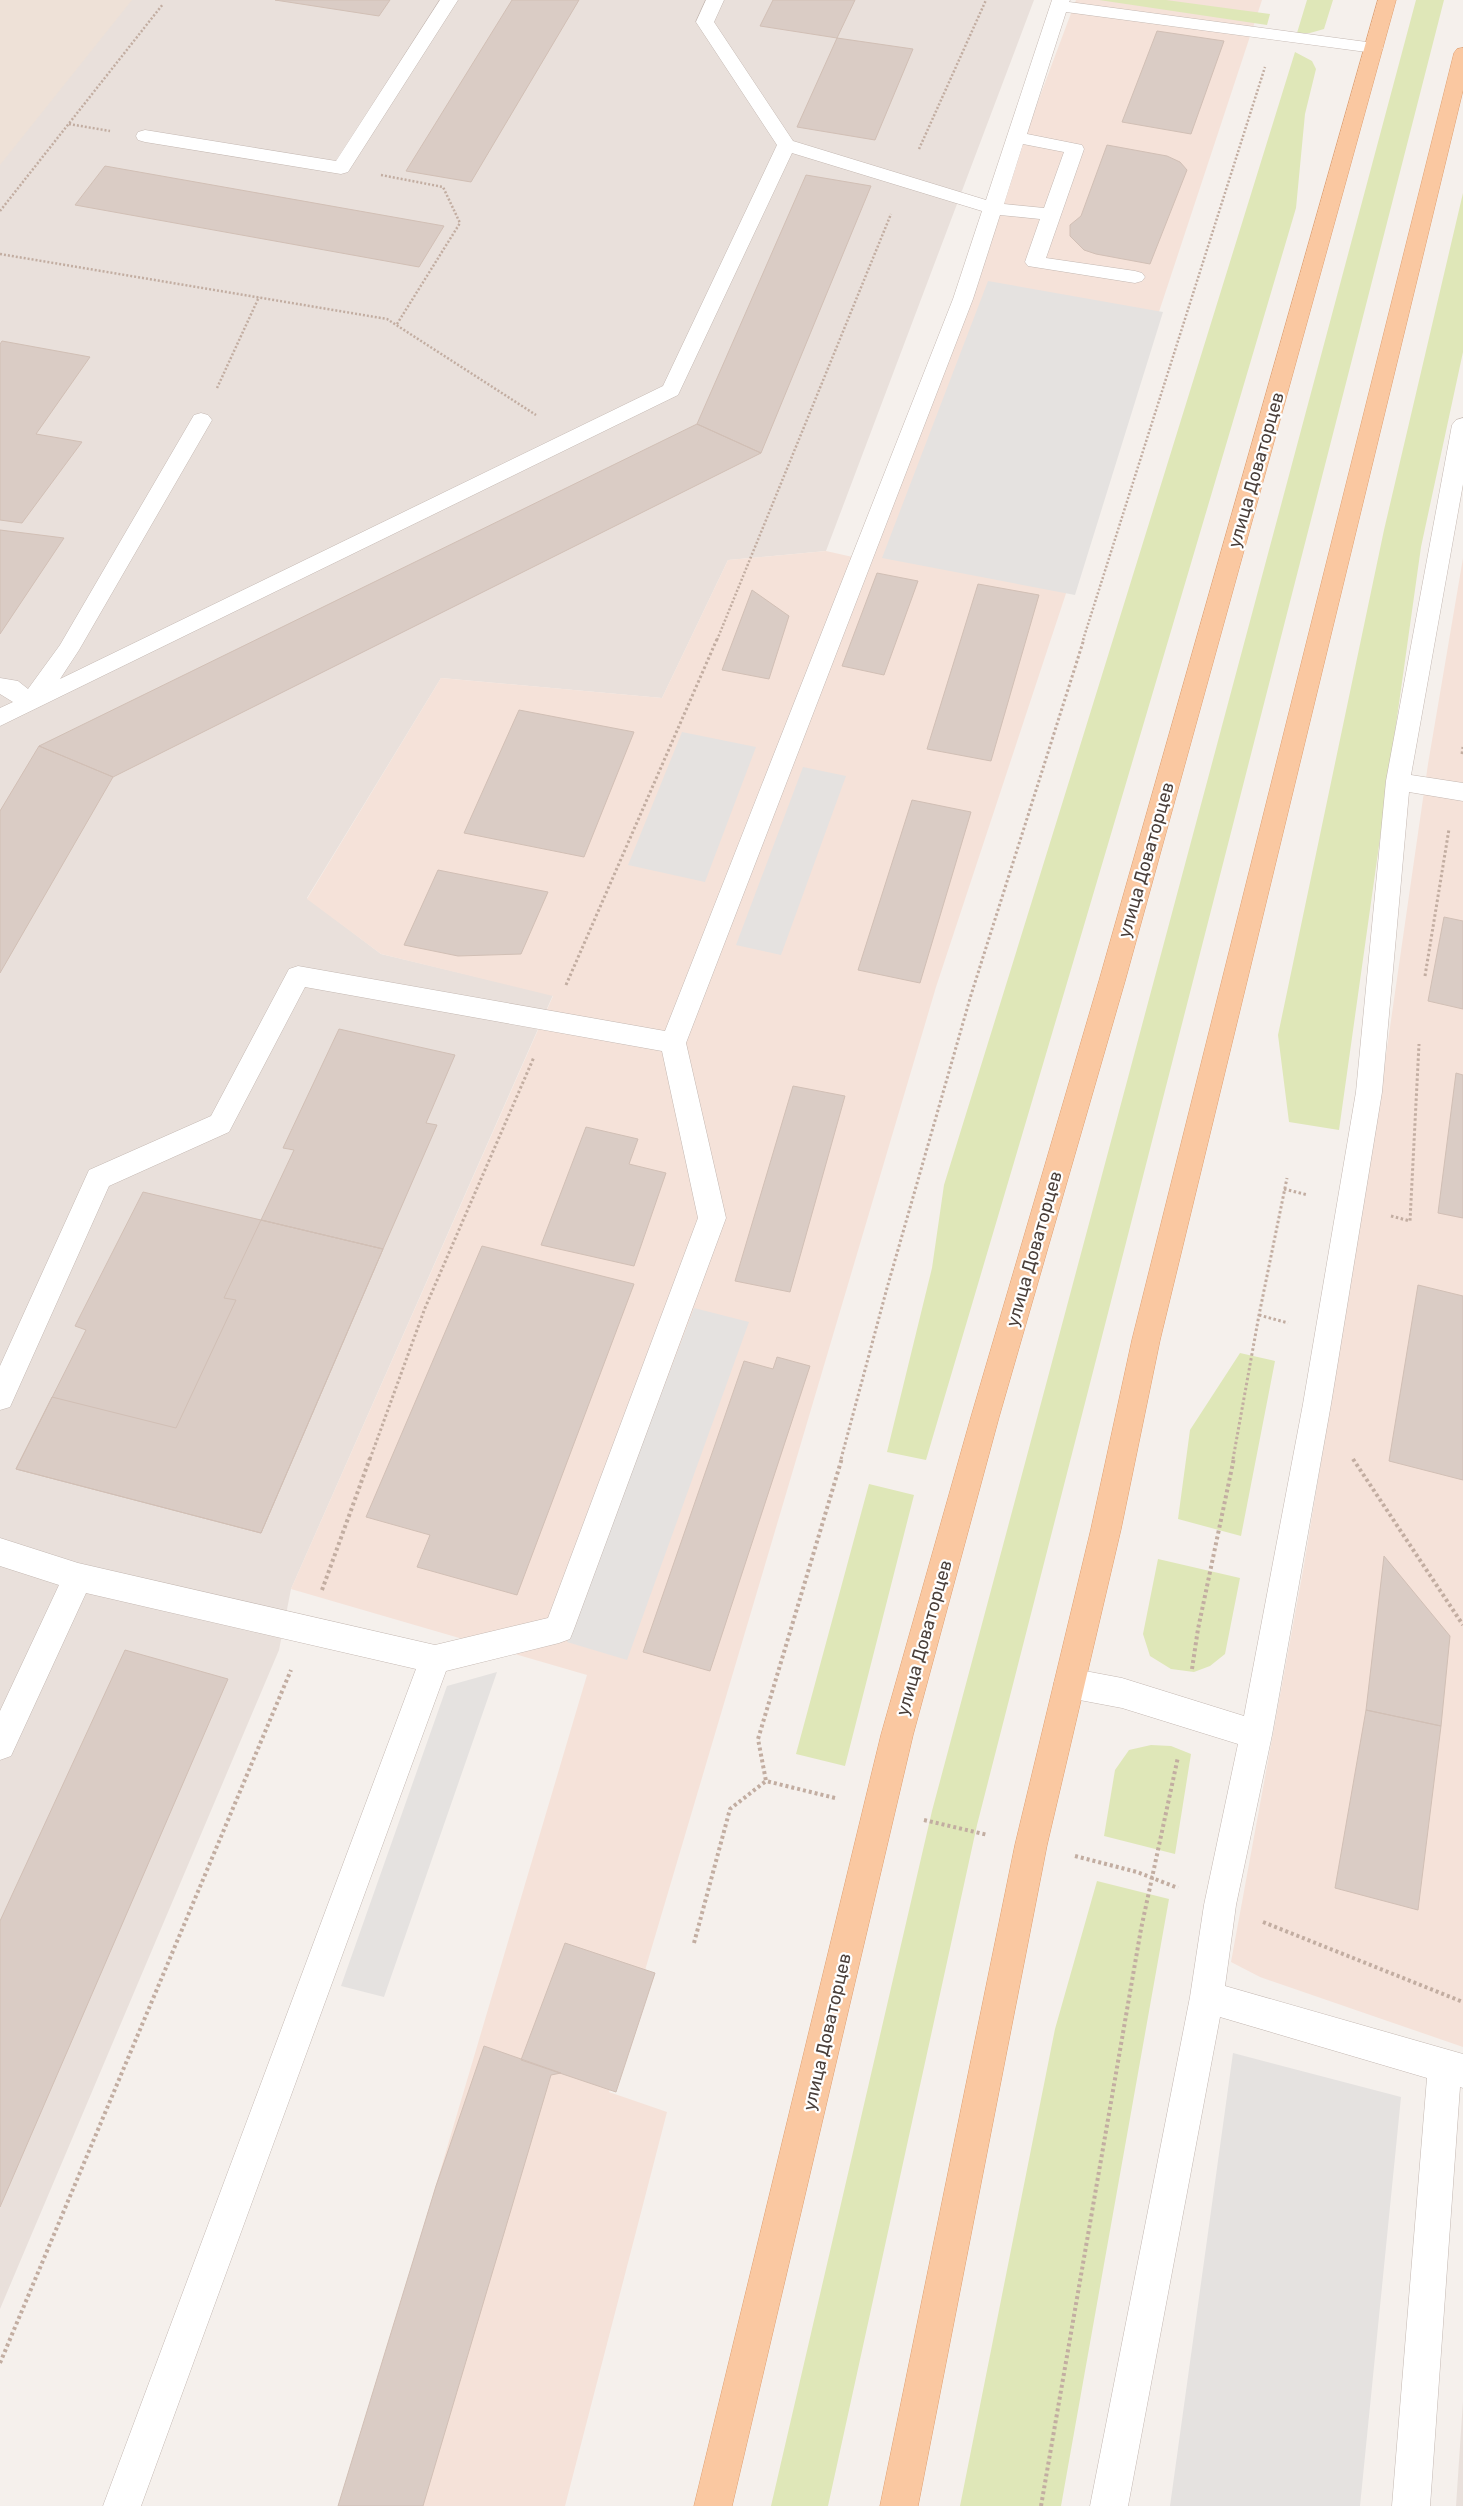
<svg xmlns="http://www.w3.org/2000/svg" width="1463" height="2506" font-family="Rubik,sans-serif">
	<style>
		.residential { fill: #e9e0db }
		.commercial { fill: #f5e2d9 }
		.education { fill: #eee1d7 }
		.green { fill: #dfe7b8 }
		.parking { fill: #e5e2e0 }
		.building { fill: #daccc5; stroke: #d1bfb5 }
		.lines { fill: none; stroke-linecap: round; stroke-linejoin: round }
		.minor-casing { stroke: #c4b8b2; stroke-width: 1 }
		.major-casing { stroke: #df9f70; stroke-width: 1 }
		.path-far2 { stroke: #c2ada1; stroke-width: 2.5; stroke-dasharray: 2 2; stroke-linecap: butt }
		.path-far1 { stroke: #c2ada1; stroke-width: 3; stroke-dasharray: 2.5 2.5; stroke-linecap: butt }
		.path { stroke: #c2ada1; stroke-width: 4; stroke-dasharray: 3 3; stroke-linecap: butt }
		.minor { fill: #fff; fill-rule: evenodd }
		.major { fill: #fac8a1; fill-rule: evenodd }
		.labels { text-anchor: middle; dominant-baseline: central; stroke-width: 4.5; stroke-linejoin: round; paint-order: stroke }
		.street-label { font-size: 18px; fill: #4a3f3a; stroke: #fff }
	</style>
	<rect width="100%" height="100%" fill="#f5f0ec"/>
	<path class="residential" d="M0 0H1034L826 551 728 560 662 698 441 678 307 898 381 954 553 995 291 1589 279 1650 0 2309Z
		M1463 2401V2506H1456Z"/>
	<path class="commercial" d="M1076 0H1262L936 987 609 2092 667 2112 565 2506H341L587 1675 291 1589 553 996 381 954 307 899 441 678 662 698 728 560 826 551 866 560Z
		M1463 558V2047L1260 1977 1231 1962 1304 1565 1373 1145 1428 764Z"/>
	<path class="education" d="M0 0H132L0 165Z"/>
	<path class="green" d="M1099 0H1166L1270 14 1267 25Z
		M1307 0H1333L1324 29 1310 33H1297Z
		M1416 0H1444L977 1825 828 2506H771L932 1811Z
		M1295 52 1312 61 1316 69 1305 114 1296 208 926 1460 887 1452 932 1268 944 1185Z
		M1463 193V352L1421 547 1339 1130 1289 1122 1278 1035 1384 530Z
		M1240 1353 1275 1361 1241 1536 1178 1519 1190 1430Z
		M869 1484 914 1495 845 1766 796 1754Z
		M1158 1559 1240 1578 1225 1654 1210 1666 1194 1672 1171 1669 1150 1656 1143 1634Z
		M1151 1745 1171 1746 1191 1754 1175 1854 1104 1836 1115 1770 1129 1750Z
		M1097 1881 1169 1899 1061 2506H960L1055 2029Z"/>
	<path class="parking" d="M988 281 1163 312 1075 595 882 558Z
		M682 732 756 747 705 882 628 865Z
		M803 767 846 776 781 955 736 945Z
		M694 1308 749 1322 627 1660 567 1642Z
		M497 1672 384 1997 341 1986 447 1686Z
		M1233 2053 1401 2097 1360 2506H1170Z"/>
	<path class="building" d="M275 0H390L379 16Z
		M512 0H579L471 182 406 171Z
		M773 0H855L837 38 760 26Z
		M1157 31 1224 41 1191 134 1122 122Z
		M837 38 913 49 875 140 797 127Z
		M1107 145 1167 156 1180 162 1187 170 1150 264 1096 254 1084 250 1070 236V225L1081 216Z
		M105 166 444 226 419 267 75 205Z
		M806 175 871 186 761 453 697 424Z
		M2 341 90 357 36 434 82 442 22 523 0 520V344Z
		M697 424 761 453 113 777 39 746Z
		M0 530 64 538 0 634Z
		M877 573 918 581 884 675 842 666Z
		M978 584 1039 595 991 761 927 749Z
		M752 590 789 616 769 679 722 670Z
		M519 710 634 732 584 857 464 833Z
		M39 746 113 777 0 973V811Z
		M912 800 971 812 920 983 858 970Z
		M438 870 548 892 521 954 458 956 404 945Z
		M1444 917 1463 921V1009L1428 1001Z
		M339 1029 455 1055 426 1123 437 1125 383 1249 261 1220 294 1150 283 1148Z
		M1456 1073 1463 1075V1218L1438 1213Z
		M793 1086 845 1096 790 1292 735 1281Z
		M586 1127 638 1139 629 1164 666 1173 634 1266 541 1245Z
		M143 1192 383 1249 261 1533 16 1469 86 1330 75 1326Z
		M261 1220 383 1249 261 1533 16 1469 52 1397 176 1428 236 1300 224 1298Z
		M482 1246 634 1284 517 1595 417 1567 430 1535 366 1517Z
		M1418 1285 1463 1296V1480L1389 1461Z
		M777 1357 810 1366 710 1671 643 1652 744 1361 773 1369Z
		M1384 1556 1450 1636 1441 1726 1366 1710Z
		M125 1650 228 1679 0 2207V1921Z
		M1366 1710 1441 1726 1418 1910 1335 1888Z
		M565 1943 655 1973 616 2092 521 2060Z
		M484 2046 561 2073 551 2075 423 2506H338L436 2186Z"/>
	<g class="lines">
		<defs>
			<path id="minor" d="M440 0H458L348 172 341 174 145 142 138 140 136 136 138 132 145 130 336 161Z
				M706 0H724L714 22 793 141 986 200 1052 0H1070L1069 2 1374 43 1380 44 1383 48 1380 52 1374 53 1066 12 1027 134 1082 145 1084 149 1046 258 1135 271 1142 273 1145 277 1142 281 1135 283 1028 266 1025 262 1040 219 1000 215 973 299 686 1043 726 1218 574 1629 570 1639 559 1643 446 1671 141 2506H103L416 1669 86 1593 11 1756 0 1760V1711L59 1585 0 1566V1538L78 1563 435 1645 548 1618 698 1218 662 1051 305 987 229 1132 109 1186 10 1407 0 1410V1366L89 1170 211 1116 289 969 298 966 665 1031 953 299 982 211 792 153 678 395 0 726V708L13 702 0 694V678L18 681 28 689 60 645 194 415 201 413 208 415 212 420 79 650 60 679 663 386 777 145 696 22ZM1023 144 1064 152 1044 208 1004 204Z
				M1463 418V484L1411 775 1463 783V801L1409 792 1382 1092 1331 1404 1272 1735 1236 1905 1225 1986 1463 2054V2088L1460 2087 1430 2506H1392L1427 2078 1220 2017 1128 2506H1090L1190 1997 1204 1905 1238 1744 1122 1708 1069 1698 1058 1693 1054 1683 1058 1673 1069 1668 1122 1678 1244 1716 1303 1404 1356 1092 1386 781 1452 425 1456 420Z"/>
			<path id="major" d="M1378 0H1396L1125 981 999 1417 913 1735 732 2506H694L881 1735 971 1417 1099 981Z
				M1463 48V90L1160 1340 1121 1529 1047 1845 918 2506H880L1015 1845 1091 1529 1132 1340 1454 53 1457 49Z"/>
		</defs>
		<use href="#minor" class="minor-casing"/>
		<use href="#major" class="major-casing"/>
		<path class="path-far2" d="M69 124 110 131
			M919 149 986 0
			M381 175 443 187 460 223 397 324
			M0 211 163 4
			M0 254 387 319 536 415
			M217 388 259 297
			M717 640 891 214
			M1083 640 1265 67"/>
		<path class="path-far1" d="M1462 754 1463 747
			M1425 976 1449 829
			M566 985 717 639
			M1284 1189 1308 1195
			M1391 1216 1410 1221 1419 1044
			M1259 1315 1288 1323
			M370 1459 425 1308 534 1057
			M841 1459 887 1288 971 995 1084 639
			M1233 1459 1259 1315 1287 1178"/>
		<path class="path" d="M1353 1459 1463 1625
			M322 1590 370 1458
			M1192 1669 1198 1629 1234 1458
			M835 1798 766 1781 758 1739 842 1458
			M924 1820 988 1835
			M1075 1856 1137 1872 1178 1888
			M1263 1922 1463 2002
			M694 1943 730 1809 766 1781
			M0 2363 291 1670
			M1041 2506 1141 1929 1178 1757"/>
		<use href="#minor" class="minor"/>
		<use href="#major" class="major"/>
	</g>
	<g class="labels">
		<g class="street-label">
			<text transform="translate(1256 470) rotate(-74)">улица Доваторцев</text>
			<text transform="translate(1146 860) rotate(-74)">улица Доваторцев</text>
			<text transform="translate(1034 1249) rotate(-74)">улица Доваторцев</text>
			<text transform="translate(924 1638) rotate(-74)">улица Доваторцев</text>
			<text transform="translate(827 2032) rotate(-77)">улица Доваторцев</text>
		</g>
	</g>
</svg>
